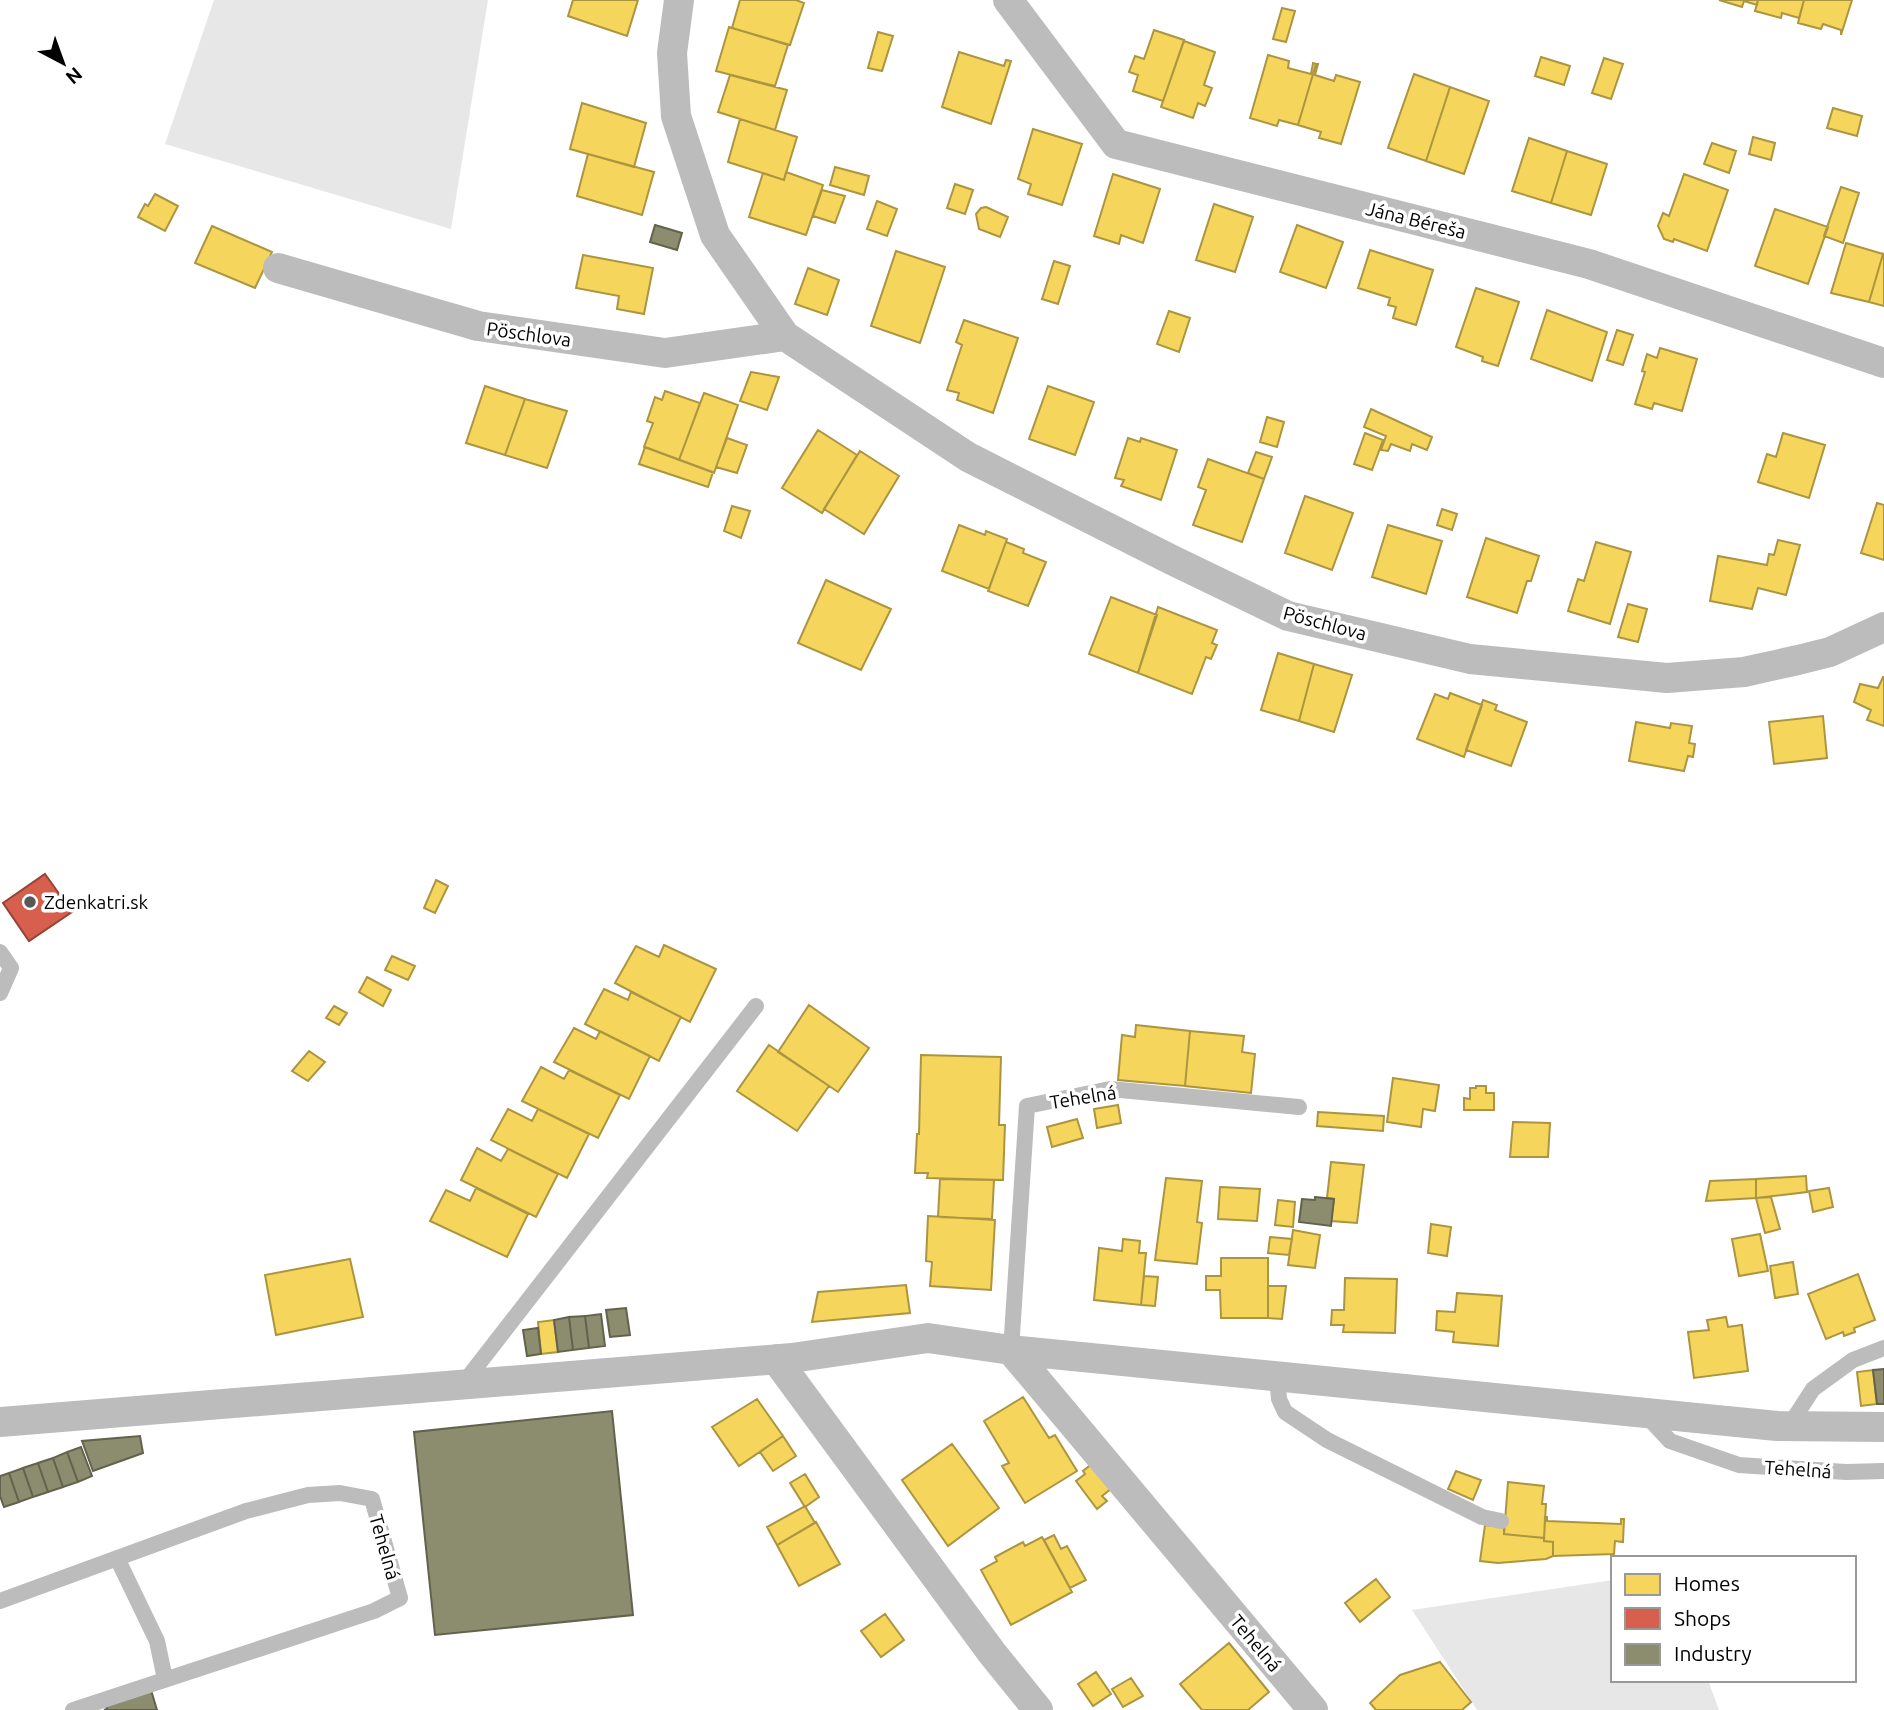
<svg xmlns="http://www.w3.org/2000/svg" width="1884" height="1710" font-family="Ubuntu,sans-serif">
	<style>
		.green { fill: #e7e7e7 }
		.homes { fill: #f6d55c; stroke: #ac9540; stroke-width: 2 }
		.shops { fill: #d6604d; stroke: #964336; stroke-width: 2 }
		.industry { fill: #8c8c6e; stroke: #62624d; stroke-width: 2 }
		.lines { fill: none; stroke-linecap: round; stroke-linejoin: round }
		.lane { stroke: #bcbcbc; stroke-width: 16 }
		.street { stroke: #bcbcbc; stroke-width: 30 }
		.poi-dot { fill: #595959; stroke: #fff; stroke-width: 2.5 }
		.labels { text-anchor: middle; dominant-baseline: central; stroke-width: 7; stroke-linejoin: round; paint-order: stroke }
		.street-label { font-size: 19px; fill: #000; stroke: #fff }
		.poi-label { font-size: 19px; fill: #000; stroke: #fff; text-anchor: start }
	</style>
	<rect width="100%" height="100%" fill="#fff"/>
	<path class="green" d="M214 0H488L451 229 165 144Z
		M1613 1580V1680H1708L1719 1710H1477L1412 1610Z"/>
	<path class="homes" d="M573 0H638L627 36 568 16Z
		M740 0H796L804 3 790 45 732 28Z
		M1719 0H1758L1757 5 1744 1 1742 7Z
		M1758 0H1804L1799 18 1782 13 1781 18 1755 11Z
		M1804 0H1852L1841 35V30L1823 24 1821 29 1798 23Z
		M1282 8 1295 11 1286 42 1273 39Z
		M729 27 788 45 775 86 716 71Z
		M1154 30 1184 40 1163 101 1133 91 1138 75 1129 72 1135 56 1144 59Z
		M878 32 893 36 882 71 868 68Z
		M1184 41 1215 52 1204 85 1212 88 1205 106 1198 103 1193 118 1161 107Z
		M959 52 1004 66 1006 60 1011 61 991 124 942 107Z
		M1268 55 1289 61 1288 68 1311 74 1313 63 1316 64 1298 125 1279 120 1277 126 1250 118Z
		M1541 57 1570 66 1564 85 1535 76Z
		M1604 58 1623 64 1611 99 1592 93Z
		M1316 64H1318L1315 75 1334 81 1336 75 1360 82 1341 144 1319 138 1321 132 1298 125Z
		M1414 74 1450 87 1426 161 1388 148Z
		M730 75 787 90 775 130 718 112Z
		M1450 87 1489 101 1464 174 1426 161Z
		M582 103 646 123 634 167 570 149Z
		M1833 108 1862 116 1857 136 1827 128Z
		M740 119 797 137 784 180 728 162Z
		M1033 129 1082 144 1062 205 1028 194 1031 184 1018 179Z
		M1753 137 1775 143 1771 160 1749 154Z
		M1529 138 1567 151 1551 203 1512 191Z
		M1712 143 1736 151 1729 173 1704 164Z
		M1567 151 1607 164 1591 215 1551 203Z
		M588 154 654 172 642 215 577 196Z
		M835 167 869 176 864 195 830 185Z
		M786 172 823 185 806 235 749 217 763 173 784 180Z
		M1113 174 1160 189 1143 243 1121 235 1119 244 1094 236Z
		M1684 174 1728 190 1707 251 1674 239 1673 242 1664 239 1658 226 1663 213 1669 216Z
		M955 184 973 190 965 214 947 208Z
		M1841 187 1859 193 1843 243 1824 236Z
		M822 190 845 196 835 223 813 216Z
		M155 194 178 206 165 231 138 217 145 204 148 206Z
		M877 201 897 209 887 236 867 229Z
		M1214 204 1253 217 1235 272 1196 260Z
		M986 207 1008 217 1000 237 979 229 976 214 981 208Z
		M1775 209 1828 227 1808 284 1755 266Z
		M1297 225 1343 242 1326 288 1280 272Z
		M212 226 272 252 255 288 195 263Z
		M1846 243 1883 254 1869 302 1831 293Z
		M1370 250 1433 270 1416 325 1393 318 1396 307 1388 305 1390 298 1358 288Z
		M896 251 945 267 920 343 871 326Z
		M1883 254 1884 255V306L1869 302Z
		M583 255 653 268 644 314 617 309 619 296 576 288Z
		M1054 261 1070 266 1058 304 1042 299Z
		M808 268 839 280 827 315 795 304Z
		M1476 288 1519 302 1498 366 1482 361 1483 357 1456 347Z
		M1547 310 1607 332 1592 381 1531 359Z
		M1169 311 1190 318 1179 352 1157 344Z
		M964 320 1018 338 993 413 957 400 959 393 947 390 962 345 956 342Z
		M1617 330 1633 335 1623 365 1607 360Z
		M1660 348 1697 359 1682 411 1654 403 1652 409 1635 404 1645 372 1642 371 1647 354 1657 358Z
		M751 372 779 377 767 410 740 401Z
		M485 386 525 399 505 455 466 443Z
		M1048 386 1094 402 1075 455 1029 439Z
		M665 391 700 403 679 460 644 447 653 423 647 421 655 397 662 400Z
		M704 393 738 405 714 473 679 460Z
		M525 399 567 411 547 468 505 455Z
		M1371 409 1432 437 1427 450 1412 444 1410 451 1391 444 1388 451 1381 450 1386 436 1364 427Z
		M1267 417 1284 422 1277 447 1260 442Z
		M818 430 857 455 822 513 782 488Z
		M1365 433 1383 440 1372 470 1354 464Z
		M1783 433 1825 445 1809 498 1758 482 1767 454 1776 457Z
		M727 438 747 445 737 473 716 467Z
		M1128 438 1140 442 1141 438 1177 450 1161 500 1121 486 1124 480 1115 478Z
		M645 447 713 472 708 487 639 464Z
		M860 451 899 476 864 534 824 509Z
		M1256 452 1272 457 1264 479 1248 473Z
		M1208 459 1264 479 1242 542 1193 525 1206 490 1198 487Z
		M1305 496 1353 513 1332 570 1285 553Z
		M1877 503 1884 505V560L1861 553Z
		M732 506 750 511 741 538 724 531Z
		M1442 509 1457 514 1452 530 1437 525Z
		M959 525 985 535 986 531 1007 539 989 589 942 571Z
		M1388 525 1442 541 1426 594 1372 577Z
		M1486 538 1539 556 1531 581H1527L1517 613 1467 597Z
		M1778 540 1800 545 1786 595 1758 588 1752 609 1710 601 1718 556 1767 565 1769 554 1774 555Z
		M1006 542 1024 549 1023 553 1046 562 1028 606 988 591Z
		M1596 542 1631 552 1610 624 1568 611 1578 579 1584 581Z
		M826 580 891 609 861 670 798 643Z
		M1111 597 1157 615 1138 673 1089 654Z
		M1628 604 1647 609 1638 642 1618 637Z
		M1158 607 1217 630 1212 643 1217 645 1211 659 1206 657 1192 694 1138 673Z
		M1278 653 1314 664 1299 721 1261 710Z
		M1314 664 1352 675 1334 732 1299 721Z
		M1883 677H1884V726L1867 720 1871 710 1854 702 1860 684 1878 688Z
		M1450 693 1482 705 1464 757 1417 739 1435 694 1448 699Z
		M1483 700 1497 705 1495 710 1527 722 1511 766 1466 750Z
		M1823 716 1827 758 1774 764 1769 722Z
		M1636 722 1670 728 1671 723 1692 726 1689 743 1695 744 1693 757 1688 756 1684 771 1629 761Z
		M436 880 448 886 435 913 424 908Z
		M664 945 716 969 690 1022 615 983 636 946 659 957Z
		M392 956 415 966 408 980 385 970Z
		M367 977 391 990 383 1006 359 992Z
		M604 989 628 1000 631 992 681 1017 659 1061 585 1024Z
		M809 1005 869 1048 838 1092 778 1052Z
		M334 1006 347 1013 339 1025 326 1018Z
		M1136 1025 1190 1031 1185 1086 1118 1080 1122 1035 1135 1037Z
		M574 1028 596 1039 600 1031 650 1056 629 1099 554 1062Z
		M1190 1031 1244 1036 1242 1052 1255 1054 1251 1093 1185 1086Z
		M769 1045 829 1086 797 1131 737 1091Z
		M309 1051 325 1062 308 1081 292 1071Z
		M921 1055 1001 1057 999 1125H1005L1003 1180 927 1178 928 1173H915L917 1134H919Z
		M541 1067 564 1079 569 1070 620 1095 598 1138 522 1101Z
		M1393 1078 1439 1085 1435 1111 1423 1109 1421 1127 1387 1122Z
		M1476 1086H1486V1093H1494V1110H1464V1098L1470 1099V1088H1476Z
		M1118 1105 1121 1123 1097 1128 1094 1109Z
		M508 1109 532 1121 538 1109 589 1134 567 1178 491 1140Z
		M1318 1112 1384 1116 1383 1131 1317 1126Z
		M1077 1119 1083 1138 1052 1147 1047 1127Z
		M1513 1122 1550 1123 1548 1157H1510Z
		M477 1148 501 1161 508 1149 558 1174 536 1217 461 1180Z
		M1331 1162 1364 1165 1357 1223 1331 1221 1334 1199 1327 1198Z
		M1806 1176 1807 1192 1756 1198V1179Z
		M1166 1178 1202 1181 1197 1222 1202 1223 1197 1264 1155 1260Z
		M940 1179 994 1180 992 1219 938 1217Z
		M1756 1179V1198L1706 1201 1710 1181Z
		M1220 1187 1260 1189 1257 1221 1218 1219Z
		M476 1188 528 1214 507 1257 430 1221 446 1190 470 1201Z
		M1829 1188 1833 1207 1813 1212 1809 1191Z
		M1771 1197 1780 1229 1765 1233 1756 1198Z
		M1278 1200 1295 1202 1293 1227 1275 1225Z
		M928 1216 995 1220 991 1290 930 1286 932 1262 926 1261Z
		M1431 1224 1451 1227 1447 1256 1428 1253Z
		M1293 1230 1320 1235 1315 1268 1288 1265Z
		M1760 1234 1768 1271 1739 1276 1732 1239Z
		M1270 1237 1292 1239 1289 1255 1268 1253Z
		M1123 1239 1140 1241 1139 1253H1146L1141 1305 1094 1300 1099 1248 1122 1251Z
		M1221 1258H1268V1318H1221L1220 1290H1206V1276H1221Z
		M350 1259 363 1317 276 1335 265 1275Z
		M1793 1262 1798 1294 1775 1298 1770 1266Z
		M1858 1274 1875 1320 1854 1328 1855 1332 1844 1336 1843 1332 1826 1339 1808 1294Z
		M1144 1276 1158 1277 1155 1306 1141 1305Z
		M1345 1278 1397 1279 1395 1333 1343 1332 1344 1325H1331L1332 1310H1344Z
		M906 1285 910 1313 812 1322 818 1292Z
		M1268 1286H1286L1282 1319 1268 1318Z
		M1457 1293 1502 1296 1498 1346 1453 1342 1454 1332 1436 1330 1437 1311 1455 1312Z
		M1726 1317 1728 1327 1742 1325 1748 1371 1694 1378 1688 1332 1709 1330 1707 1320Z
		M554 1320 558 1352 541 1354 538 1322Z
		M1873 1370 1877 1404 1861 1406 1857 1372Z
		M1023 1397 1049 1438 1055 1435 1077 1471 1025 1503 1002 1466 1009 1463 984 1421Z
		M757 1399 783 1436 739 1466 712 1427Z
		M783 1436 796 1456 773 1471 760 1452Z
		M952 1444 999 1508 948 1546 902 1480Z
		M1093 1463 1112 1488 1102 1496 1107 1501 1097 1509 1076 1481 1085 1474 1083 1471Z
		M1456 1471 1481 1480 1473 1500 1448 1489Z
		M805 1474 819 1497 805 1507 790 1483Z
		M1508 1482 1544 1486 1542 1504H1546L1544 1538 1504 1534Z
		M805 1506 815 1523 777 1545 767 1527Z
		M1545 1517H1547V1521L1621 1524V1519H1624L1623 1542 1615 1541 1614 1554 1553 1556V1542L1544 1541Z
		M816 1522 840 1564 799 1586 777 1545Z
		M1485 1525 1504 1527V1534L1544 1538V1541L1553 1542V1556L1546 1559 1498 1563 1480 1561Z
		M1054 1535 1061 1549 1067 1546 1086 1580 1070 1588 1044 1540Z
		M1042 1537 1072 1592 1011 1625 981 1570 997 1561 995 1557 1023 1542 1025 1546Z
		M1376 1579 1390 1597 1360 1622 1345 1603Z
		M885 1614 904 1640 881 1657 861 1631Z
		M1229 1643 1269 1692 1248 1710H1202L1180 1684Z
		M1440 1662 1471 1702 1462 1710H1376L1370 1703 1400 1675Z
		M1096 1672 1111 1694 1093 1706 1078 1684Z
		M1131 1678 1143 1696 1123 1707 1112 1689Z"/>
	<path class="shops" d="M45 874 72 912 29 941 3 903Z"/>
	<path class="industry" d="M655 225 682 233 677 250 650 242Z
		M1315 1197 1334 1199 1331 1226 1299 1222 1302 1199 1315 1200Z
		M626 1308 630 1335 610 1337 606 1310Z
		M601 1314 605 1346 589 1348 585 1316Z
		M585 1316 589 1348 573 1350 569 1317Z
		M569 1317 573 1350 558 1352 554 1320Z
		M538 1328 541 1354 527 1356 523 1330Z
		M1884 1369V1404H1877L1873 1370Z
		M612 1411 633 1615 435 1635 414 1432Z
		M140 1436 143 1453 93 1471 82 1441Z
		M81 1447 92 1476 78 1482 67 1452Z
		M67 1452 78 1482 63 1487 53 1458Z
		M53 1458 63 1487 48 1492 38 1463Z
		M38 1463 48 1492 33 1497 23 1468Z
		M23 1468 33 1497 19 1502 9 1473Z
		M9 1473 19 1502 4 1507 0 1496V1476Z
		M151 1690 157 1710H104L107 1709 106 1706Z"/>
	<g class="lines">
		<path class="lane" d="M0 952 11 968 0 993
			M1011 1350 1027 1106 1110 1089 1299 1107
			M1277 1376 1279 1399 1285 1412 1327 1440 1482 1517 1501 1521
			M463 1384 756 1006
			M1646 1415 1670 1441 1739 1465 1846 1472 1884 1471
			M1789 1426 1813 1389 1853 1360 1884 1348
			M117 1558 157 1641 165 1679
			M0 1601 246 1511 308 1495 340 1493 372 1499 400 1598 374 1611 73 1710"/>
		<path class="street" d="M679 0 672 53 676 116 715 235 785 336 968 457 1172 560 1288 616 1470 659 1667 678 1744 672 1798 660 1830 652 1884 627
			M1008 0 1116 144 1589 264 1884 363
			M278 268 478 326 665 353 785 336
			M1011 1350 1313 1710
			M776 1359 992 1653 1038 1710
			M0 1422 792 1358 928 1338 1011 1350 1777 1426 1884 1427"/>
	</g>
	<circle class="poi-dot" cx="30" cy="902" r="7"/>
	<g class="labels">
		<g class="street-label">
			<text transform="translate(1416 220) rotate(14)">Jána Béreša</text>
			<text transform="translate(529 334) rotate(8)">Pöschlova</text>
			<text transform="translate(1325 623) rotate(15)">Pöschlova</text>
			<text transform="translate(1083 1097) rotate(-9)">Tehelná</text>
			<text transform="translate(1798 1469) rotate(4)">Tehelná</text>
			<text transform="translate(385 1547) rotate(74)">Tehelná</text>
			<text transform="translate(1256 1643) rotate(50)">Tehelná</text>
		</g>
		<g class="poi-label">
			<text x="44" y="902">Zdenkatri.sk</text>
		</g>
	</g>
	<rect x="1611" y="1556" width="245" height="126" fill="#ffffff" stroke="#999999" stroke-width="2"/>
	<rect x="1625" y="1574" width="35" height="21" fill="#f6d55c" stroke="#999999" stroke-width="2"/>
	<text x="1674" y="1591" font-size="21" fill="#000000">Homes</text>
	<rect x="1625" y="1608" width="35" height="21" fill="#d6604d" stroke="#999999" stroke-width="2"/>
	<text x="1674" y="1626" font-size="21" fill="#000000">Shops</text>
	<rect x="1625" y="1644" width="35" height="21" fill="#8c8c6e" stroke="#999999" stroke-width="2"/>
	<text x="1674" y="1661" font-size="21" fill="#000000">Industry</text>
	<g transform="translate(63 63) rotate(139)" stroke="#ffffff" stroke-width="5" paint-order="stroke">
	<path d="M0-5L12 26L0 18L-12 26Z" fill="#000000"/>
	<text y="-10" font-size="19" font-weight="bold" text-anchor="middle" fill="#000000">N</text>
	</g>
</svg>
